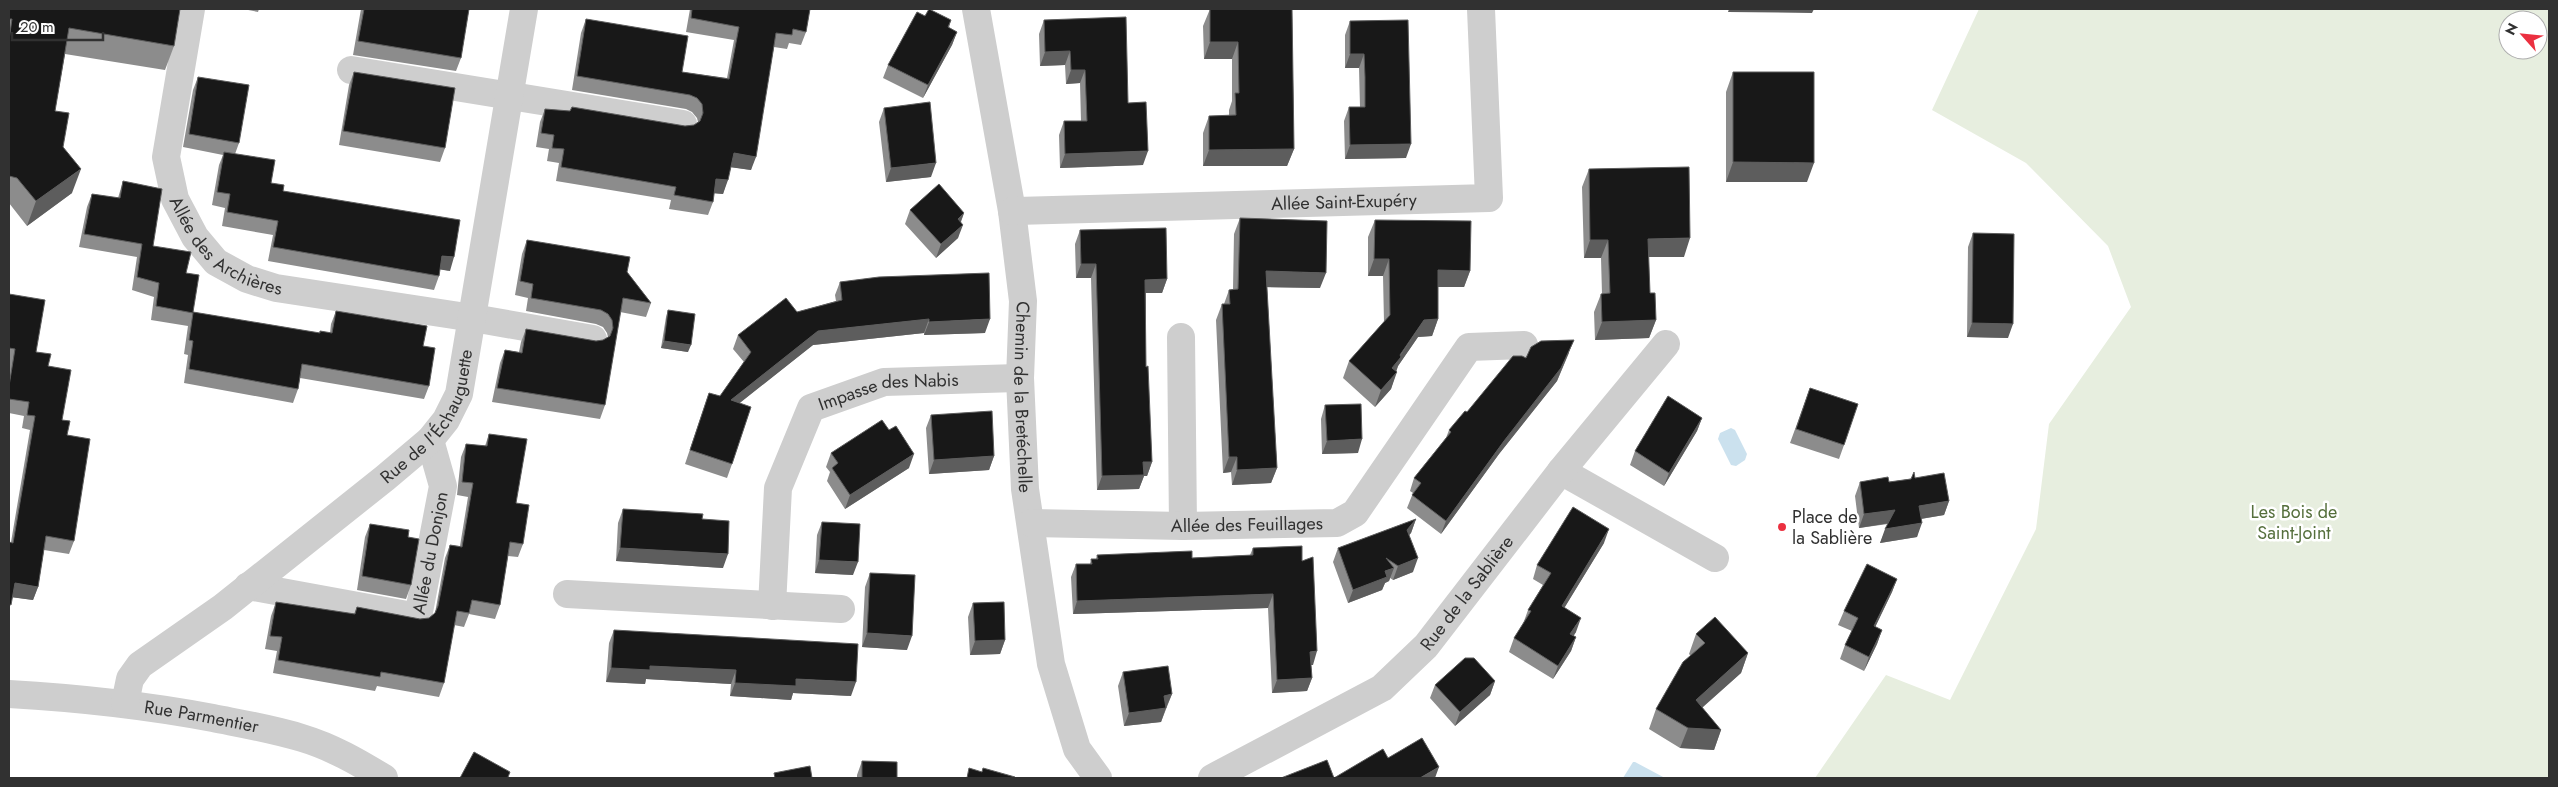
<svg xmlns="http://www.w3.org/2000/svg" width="2558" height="787" font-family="Jost,sans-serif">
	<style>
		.green { fill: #e7eedf; fill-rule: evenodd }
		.water { fill: #cbe1ee }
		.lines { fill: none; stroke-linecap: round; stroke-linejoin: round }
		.street { stroke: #cecece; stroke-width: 28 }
		.wall { fill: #8c8c8c }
		.shaded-wall { fill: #5d5d5d }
		.building { fill: #181818; stroke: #5d5d5d }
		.poi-dot { fill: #eb3040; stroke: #fff; stroke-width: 2 }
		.labels { text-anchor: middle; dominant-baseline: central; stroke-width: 5; stroke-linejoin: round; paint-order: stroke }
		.street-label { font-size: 18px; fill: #313131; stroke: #fff }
		.park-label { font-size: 18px; fill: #556f3c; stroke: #fff }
		.poi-label { font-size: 18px; fill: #313131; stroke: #fff; text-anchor: start }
	</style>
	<rect width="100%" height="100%" fill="#fff"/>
	<path class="green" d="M1979 9H2549V778H1815L1886 675 1950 700 2036 529 2049 424 2131 307 2108 246 2026 163 1932 110ZM2508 20H2538V50H2508Z"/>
	<path class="water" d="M1731 428 1735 430 1747 454 1745 460 1736 466 1731 465 1718 439 1720 433Z
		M1633 762H1635L1665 778H1623Z"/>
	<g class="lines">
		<g class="street">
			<path id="s1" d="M191 9 166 157 175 199 195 237 216 262 247 279 276 288 473 318 593 339"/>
			<path id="s2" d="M976 9 1012 211 1023 301 1020 378 1025 489 1051 664 1077 749 1098 778"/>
			<path d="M351 70 683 124"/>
			<path id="s3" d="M1012 211 1489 198 1481 9"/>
			<path d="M1181 337 1183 526"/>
			<path d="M1561 471 1715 558"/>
			<path id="s4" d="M1031 523 1183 526 1337 523 1355 513 1469 347 1524 345"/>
			<path id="s5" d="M248 586 418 617 443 486 430 440"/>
			<path d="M567 594 841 609"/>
			<path id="s6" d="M772 606 778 488 811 408 884 382 1020 378"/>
			<path id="s7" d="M9 694C79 698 144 705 213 718 243 724 273 729 302 738 332 747 358 762 384 778"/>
			<path id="s8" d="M125 703 130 679 140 665 223 607 385 478 430 440 446 420 459 394 524 9"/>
			<path id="s9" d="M1212 778 1382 688 1426 646 1561 471 1666 344"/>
		</g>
	</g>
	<path class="wall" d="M9 9 174 46 165 70 65 54 55 111 63 147 72 193 27 226 9 203Z
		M243 9H259L258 12Z
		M361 9H469L461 58 456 71 353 55Z
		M690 9H810L806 32 801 45 789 43 787 49 774 47 751 170 731 167 723 194 714 193 713 202 708 215 669 209 671 200 556 181 559 163 547 161 549 149 536 147 540 122 545 109 685 126 694 125 698 122 697 118 692 112 686 109 572 90 581 33 586 19 682 72 727 78 734 40 686 32Z
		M1210 9H1292L1294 149 1287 166H1203V133L1209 116H1229V110L1232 101V59H1204L1203 26Z
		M925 16 951 20 949 28 957 32 952 45 923 98 883 78 888 65Z
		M1044 20 1128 103 1143 165 1060 168 1059 135 1064 121H1081L1080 83 1066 84 1065 65 1040 66 1039 34Z
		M1350 21 1406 158 1345 159 1344 121 1349 107H1360L1359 68H1345V35Z
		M354 72 445 148 440 162 339 145 349 85Z
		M1733 72 1807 182H1726V92Z
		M198 77 239 143 235 154 271 183 283 191 450 271 440 269 439 276 434 290 268 261 273 235 222 226 225 208 212 205 219 165 223 155 183 147 193 90Z
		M884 108 931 177 886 182 879 122Z
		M1589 169 1684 257H1648L1650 293 1656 320 1649 338 1595 340 1594 312 1601 294H1602L1601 258H1584L1582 187Z
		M123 181 153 246 186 273 193 312 319 333 320 331 330 333 331 324 336 311 423 346 429 386 424 399 300 378 298 389 293 403 184 383 188 355 184 354 188 326 151 320 154 297 132 290 137 257 79 247 87 207 92 194 118 198Z
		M910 210 964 213 961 222 958 238 936 258 905 224Z
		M1240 218 1320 288 1267 287 1277 468 1271 483 1232 485 1231 472 1223 473 1216 320 1222 304H1224L1229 290 1233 289 1234 234Z
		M1375 220 1470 271 1464 287H1438V319L1432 336 1418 337 1398 366 1391 389 1375 407 1343 378 1349 361 1384 322 1383 276H1368V237Z
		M1080 230 1167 279 1162 293H1146V367L1152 462 1147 476H1144L1139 489 1097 490 1091 278H1076L1075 244Z
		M1973 233 2008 338 1967 337 1968 247Z
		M527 240 627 272 651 303 646 317 620 312 605 405 600 419 492 402 500 363 505 350 519 352 521 342 526 329 596 341 603 340 608 337 607 333 603 327 596 324 526 311 528 298 515 295 522 254Z
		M840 282 985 333 924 335V333L813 345 739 403 732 464 727 478 685 464 709 393 720 396 744 362 733 349 738 335 797 312 836 301 835 295Z
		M9 294 36 352 48 366 62 420 67 435 74 541 69 554 44 550 38 587 33 600 12 597 9 611V542H11L30 430 22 428 24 416 9 413V371L10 362H9Z
		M668 310 688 352 661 348 666 317Z
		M1569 353 1557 381 1499 454 1441 534 1407 508 1413 493 1410 491 1414 478 1446 438 1449 430 1467 412 1526 358Z
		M1810 388 1844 445 1839 459 1790 443Z
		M1325 405 1358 453 1322 454 1321 419Z
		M931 415 994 456 989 470 929 474 926 428Z
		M1702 418 1697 431 1664 486 1630 465 1635 451Z
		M889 430 909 468 845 509 827 481 830 472 826 467 831 453Z
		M489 434 516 503 523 544 518 557 508 556 500 605 495 619 469 614 464 627 454 625 444 683 439 697 377 686 375 691 273 673 277 651 265 649 271 616 276 602 354 614 357 607 420 619 429 618 435 613 445 558 450 545 460 546 468 497 457 495 461 457 466 444 485 446Z
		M1915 478 1949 501 1944 515 1921 519 1917 537 1880 543 1888 524 1859 528 1855 496 1860 482H1889Z
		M623 509 702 519 723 568 616 561 618 523Z
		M1416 519 1411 533 1409 535 1413 572 1393 580 1390 578 1389 581 1385 583 1382 590 1348 603 1333 562 1338 548Z
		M822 522 853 575 815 573 817 535Z
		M370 524 408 537 411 585 406 599 357 590 365 537Z
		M1604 543 1564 608 1576 632 1573 636 1576 637 1571 651 1553 679 1509 652 1514 638 1523 624 1528 610 1543 585 1533 579 1537 565Z
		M1253 548 1302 561 1313 665H1311L1312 678 1307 691 1272 693 1268 608 1073 614 1071 577 1076 564H1090L1091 559H1096L1097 555 1192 558 1250 555Z
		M870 573 907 650 862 647 865 587Z
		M1897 579 1892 592 1875 627 1882 630 1877 644 1864 671 1840 659 1845 645 1852 631 1838 625 1844 611Z
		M973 603 1005 640 1000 654 970 655 968 617Z
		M614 630 851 696 793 693 791 700 730 696 731 684 646 679 645 684 606 682 609 643Z
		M1696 634 1748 653 1741 673 1702 708 1721 730 1714 750 1680 748 1649 729 1656 709 1691 656 1689 654Z
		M1123 672 1172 694 1161 722 1124 726 1118 686Z
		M1495 681 1490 695 1455 726 1430 698 1435 685Z
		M862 761 897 778H857V775Z"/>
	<path class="shaded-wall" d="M1729 9H1814L1812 13 1728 12Z
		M957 32 952 45 923 98 928 85Z
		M1210 42H1238L1232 59H1204Z
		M1070 51 1065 65 1040 66 1045 52Z
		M1350 54H1364L1359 68H1345Z
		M1071 70H1085L1080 83 1066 84Z
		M1411 144 1406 158 1345 159 1350 145Z
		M1294 149 1287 166H1203L1209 150Z
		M1148 151 1143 165 1060 168 1065 154Z
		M734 153 756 157 751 170 729 167Z
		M1733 162 1814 163 1807 182H1726Z
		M936 163 931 177 886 182 891 168Z
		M81 169 72 193 27 226 36 201Z
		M716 179 728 180 723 194 711 193Z
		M964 213 959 226 958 219Z
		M963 225 958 238 936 258 941 244Z
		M1690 238 1684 257H1641L1648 239Z
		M1590 240H1608L1601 258H1584Z
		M442 256 454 257 450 271 437 269Z
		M1374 259H1389L1383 276H1368Z
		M1081 264H1096L1091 278H1076Z
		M1438 270 1470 271 1464 287H1431Z
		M1266 271 1326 273 1320 288 1260 287Z
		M1167 279 1162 293H1140L1145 280Z
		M929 319 924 333 813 345 726 414 731 400 818 331Z
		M990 319 985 333 924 335 929 322Z
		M1438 319 1432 336 1418 337 1398 366 1395 374 1392 368 1424 320Z
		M1656 320 1649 338 1595 340 1602 322Z
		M1972 323 2013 324 2008 338 1967 337Z
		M1574 340 1557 381 1499 454 1441 534 1446 521 1504 441Z
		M664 341 691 345 688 352 661 348Z
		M1397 372 1391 389 1375 407 1381 390Z
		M1702 418 1697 431 1664 486 1669 473Z
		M1362 439 1358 453 1322 454 1327 441Z
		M914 454 909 468 845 509 850 495Z
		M994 456 989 470 929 474 934 460Z
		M1229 457H1237L1231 472 1223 473Z
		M1143 462H1152L1147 476H1144L1139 489 1097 490 1102 476Z
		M1277 468 1271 483 1232 485 1237 470Z
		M1949 501 1944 515 1914 520 1919 506Z
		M1895 510 1890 523 1859 528 1864 514Z
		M1416 519 1411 533 1402 543 1407 530Z
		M1922 523 1917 537 1880 543 1885 529Z
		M1609 529 1604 543 1557 620 1562 606Z
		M620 548 728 554 723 568 616 561Z
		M1418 558 1413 572 1393 580 1398 566Z
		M819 560 858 562 853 575 815 573Z
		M1394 568 1389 581 1385 583 1382 590 1348 603 1353 590 1385 571Z
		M1897 579 1892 592 1869 640 1874 626Z
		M15 583 38 587 33 600 10 597Z
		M1273 594 1268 608 1073 614 1077 601Z
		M1581 618 1576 632 1566 648 1570 634Z
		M1882 630 1877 644 1864 671 1869 657Z
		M867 633 912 636 907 650 862 647Z
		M1576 637 1571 651 1553 679 1558 666Z
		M1005 640 1000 654 970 655 975 641Z
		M1317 651 1313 665H1306L1310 652Z
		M1748 653 1741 673 1688 720 1696 700Z
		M650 666 736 670 731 684 646 679 645 684 606 682 611 668Z
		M1312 678 1307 691 1272 693 1277 680Z
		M796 679 856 682 851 696 793 693 791 700 730 696 735 683Z
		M1495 681 1490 695 1455 726 1460 712Z
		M1172 694 1166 708H1165H1166L1161 722 1124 726 1129 713 1164 696Z
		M1688 728 1721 730 1714 750 1680 748Z
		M1439 767 1435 778H1420Z"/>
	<path class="building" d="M9 9H180L174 46 69 28 55 111 69 113 63 147 81 169 36 201 17 178 9 176V40L12 19H9Z
		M364 9H469L461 58 358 41Z
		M692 9H810L806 32 793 29 792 35 776 33 756 157 734 153 728 180 716 179 713 202 674 195 676 187 561 167 564 149 552 148 554 135 541 133 545 109 570 111 572 107 685 126 694 125 700 121 703 113 702 104 697 98 690 95 577 76 586 19 688 36 682 72 729 79 739 27 691 18Z
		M929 9 951 20 948 27 957 32 928 85 888 65 917 12 925 16Z
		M1210 9H1292L1294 149 1209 150V116L1236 115 1235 93H1239L1238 42H1210Z
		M1126 17 1128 103 1146 102 1148 151 1065 154 1064 121H1087L1085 70H1071L1070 51 1045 52 1044 20Z
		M1408 20 1411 144 1350 145 1349 107H1365V77L1364 54H1350V21Z
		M354 72 455 88 445 148 343 131Z
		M1733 72H1814V163L1733 162Z
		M198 77 249 85 239 143 189 134Z
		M930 102 936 163 891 168 884 108Z
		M224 152 275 160 271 183 284 185 283 191 460 220 454 257 442 256 439 276 273 247 278 221 227 212 230 194 217 192Z
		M1689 167 1690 238 1648 239 1650 293H1655L1656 320 1602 322 1601 294 1610 293 1608 240H1590L1589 169Z
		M123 181 162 189 153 246 191 252 186 273 199 275 193 312 320 333V331L332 333 336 311 427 326 423 346 435 348 429 386 302 364 298 389 189 369 193 341 189 340 193 313 156 306 159 283 137 277 142 244 84 234 92 194 120 198Z
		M939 184 964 213 958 219 963 225 941 244 910 210Z
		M1240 218 1327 221 1326 273 1266 271 1277 468 1237 470V457H1229L1222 304H1230L1229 290 1238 289Z
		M1375 220 1471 221 1470 271 1438 270V319L1424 320 1400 355 1401 357 1392 368 1397 372 1381 390 1349 361 1390 315 1389 259H1374Z
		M1166 228 1167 279 1145 280 1146 367 1148 366 1152 462H1143L1144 475 1102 476 1096 264H1081L1080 230Z
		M1973 233 2014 234 2013 324 1972 323Z
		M527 240 630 257 627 272 651 303 623 298 605 405 497 388 505 350 522 353 526 329 596 341 603 340 610 336 613 328 612 320 608 314 601 310 531 298 533 284 520 281Z
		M989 273 990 319 929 322V319L818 331 731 400 751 407 732 464 690 450 709 393 720 396 751 352 738 335 786 298 797 312 842 300 840 282 879 277Z
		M9 294 45 300 36 352 51 354 48 366 71 370 62 420 70 421 67 435 90 439 74 541 46 536 38 587 15 583 11 605 9 604V542L13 543 35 416 27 415 29 402 9 399V386L15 349 9 348Z
		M668 310 695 314 691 345 664 341Z
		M1574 340 1561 368 1504 441 1446 521 1412 495 1421 483 1414 478 1451 432 1449 430 1465 411 1467 412 1513 356H1522L1526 358 1531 347 1541 341Z
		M1810 388 1858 404 1844 445 1796 429Z
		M1668 396 1702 418 1669 473 1635 451Z
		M1361 404 1362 439 1327 441 1325 405Z
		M992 411 994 456 934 460 931 415Z
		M882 420 889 430 896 426 914 454 850 495 832 468 838 463 831 453Z
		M489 434 527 439 516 503 529 505 523 544 510 542 500 605 472 600 469 613 457 611 444 683 381 672 380 677 278 660 282 637 270 636 276 602 355 614 357 607 420 619 429 618 435 613 438 606 450 545 462 547 473 483 462 482 466 444 487 446Z
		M1914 472 1915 478 1944 473 1949 501 1919 506 1922 523 1885 529 1895 510 1864 514 1860 482 1888 477 1889 482 1911 479Z
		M1573 507 1609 529 1562 606 1581 618 1570 634 1576 637 1558 666 1514 638 1531 611 1528 610 1551 573 1537 565Z
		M623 509 703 514 702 519 729 521 728 554 620 548Z
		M1416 519 1407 530 1418 558 1398 566 1386 558 1394 568 1385 571 1387 577 1353 590 1338 548Z
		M822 522 860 524 858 562 819 560Z
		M370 524 409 530 408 537 419 539 411 585 362 576Z
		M1302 546V561L1313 557 1317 651 1310 652 1312 678 1277 680 1273 594 1077 601 1076 564H1092L1091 559H1098L1097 555 1192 551V558L1253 555V548Z
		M1867 564 1897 579 1874 626 1882 630 1869 657 1845 645 1858 618 1844 611Z
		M870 573 915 575 912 636 867 633Z
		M1004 602 1005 640 975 641 973 603Z
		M1715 617 1748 653 1696 700 1721 730 1688 728 1656 709 1683 662 1705 643 1696 634Z
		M614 630 858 644 856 682 796 679V686L735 683 736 670 650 666V670L611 668Z
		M1465 658H1474L1495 681 1460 712 1435 685Z
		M1168 666 1172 694 1164 696 1166 708 1129 713 1123 672Z
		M1422 738 1439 767 1420 778H1281L1327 760 1334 778 1383 749 1388 758Z
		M474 752 510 772 508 777 511 778H460Z
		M862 761 897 762V778H862Z
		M810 766 812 778H775L774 773Z
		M969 768 982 772 983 768 1015 777V778H967Z"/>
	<circle class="poi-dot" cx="1782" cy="527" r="5"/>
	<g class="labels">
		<g class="street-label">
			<text stroke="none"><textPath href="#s3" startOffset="332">Allée Saint-Exupéry</textPath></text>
			<text stroke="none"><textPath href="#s1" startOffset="266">Allée des Archières</textPath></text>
			<text stroke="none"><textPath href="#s6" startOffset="285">Impasse des Nabis</textPath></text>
			<text stroke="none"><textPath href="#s2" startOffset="392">Chemin de la Bretéchelle</textPath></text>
			<text stroke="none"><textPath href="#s8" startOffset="428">Rue de l'Échauguette</textPath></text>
			<text stroke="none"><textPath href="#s4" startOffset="216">Allée des Feuillages</textPath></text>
			<text stroke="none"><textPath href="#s5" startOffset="238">Allée du Donjon</textPath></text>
			<text stroke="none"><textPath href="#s9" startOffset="320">Rue de la Sablière</textPath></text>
			<text stroke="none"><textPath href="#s7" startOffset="194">Rue Parmentier</textPath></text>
		</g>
		<g class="park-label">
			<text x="2294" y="512">Les Bois de<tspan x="2294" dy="21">Saint-Joint</tspan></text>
		</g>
		<g class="poi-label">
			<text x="1792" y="517">Place de<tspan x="1792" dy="21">la Sablière</tspan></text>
		</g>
	</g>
	<rect width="2558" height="787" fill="none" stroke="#313131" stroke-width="20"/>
	<g transform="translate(2523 35) rotate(297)"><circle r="24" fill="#ffffff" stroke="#adadad"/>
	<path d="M0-4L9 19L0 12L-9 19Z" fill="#eb3040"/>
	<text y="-8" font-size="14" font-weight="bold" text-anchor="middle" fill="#313131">N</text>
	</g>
	<path d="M12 32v8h91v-8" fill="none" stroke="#313131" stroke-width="2.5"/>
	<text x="20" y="32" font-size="15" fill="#313131" stroke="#ffffff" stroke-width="4" paint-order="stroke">20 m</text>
</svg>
